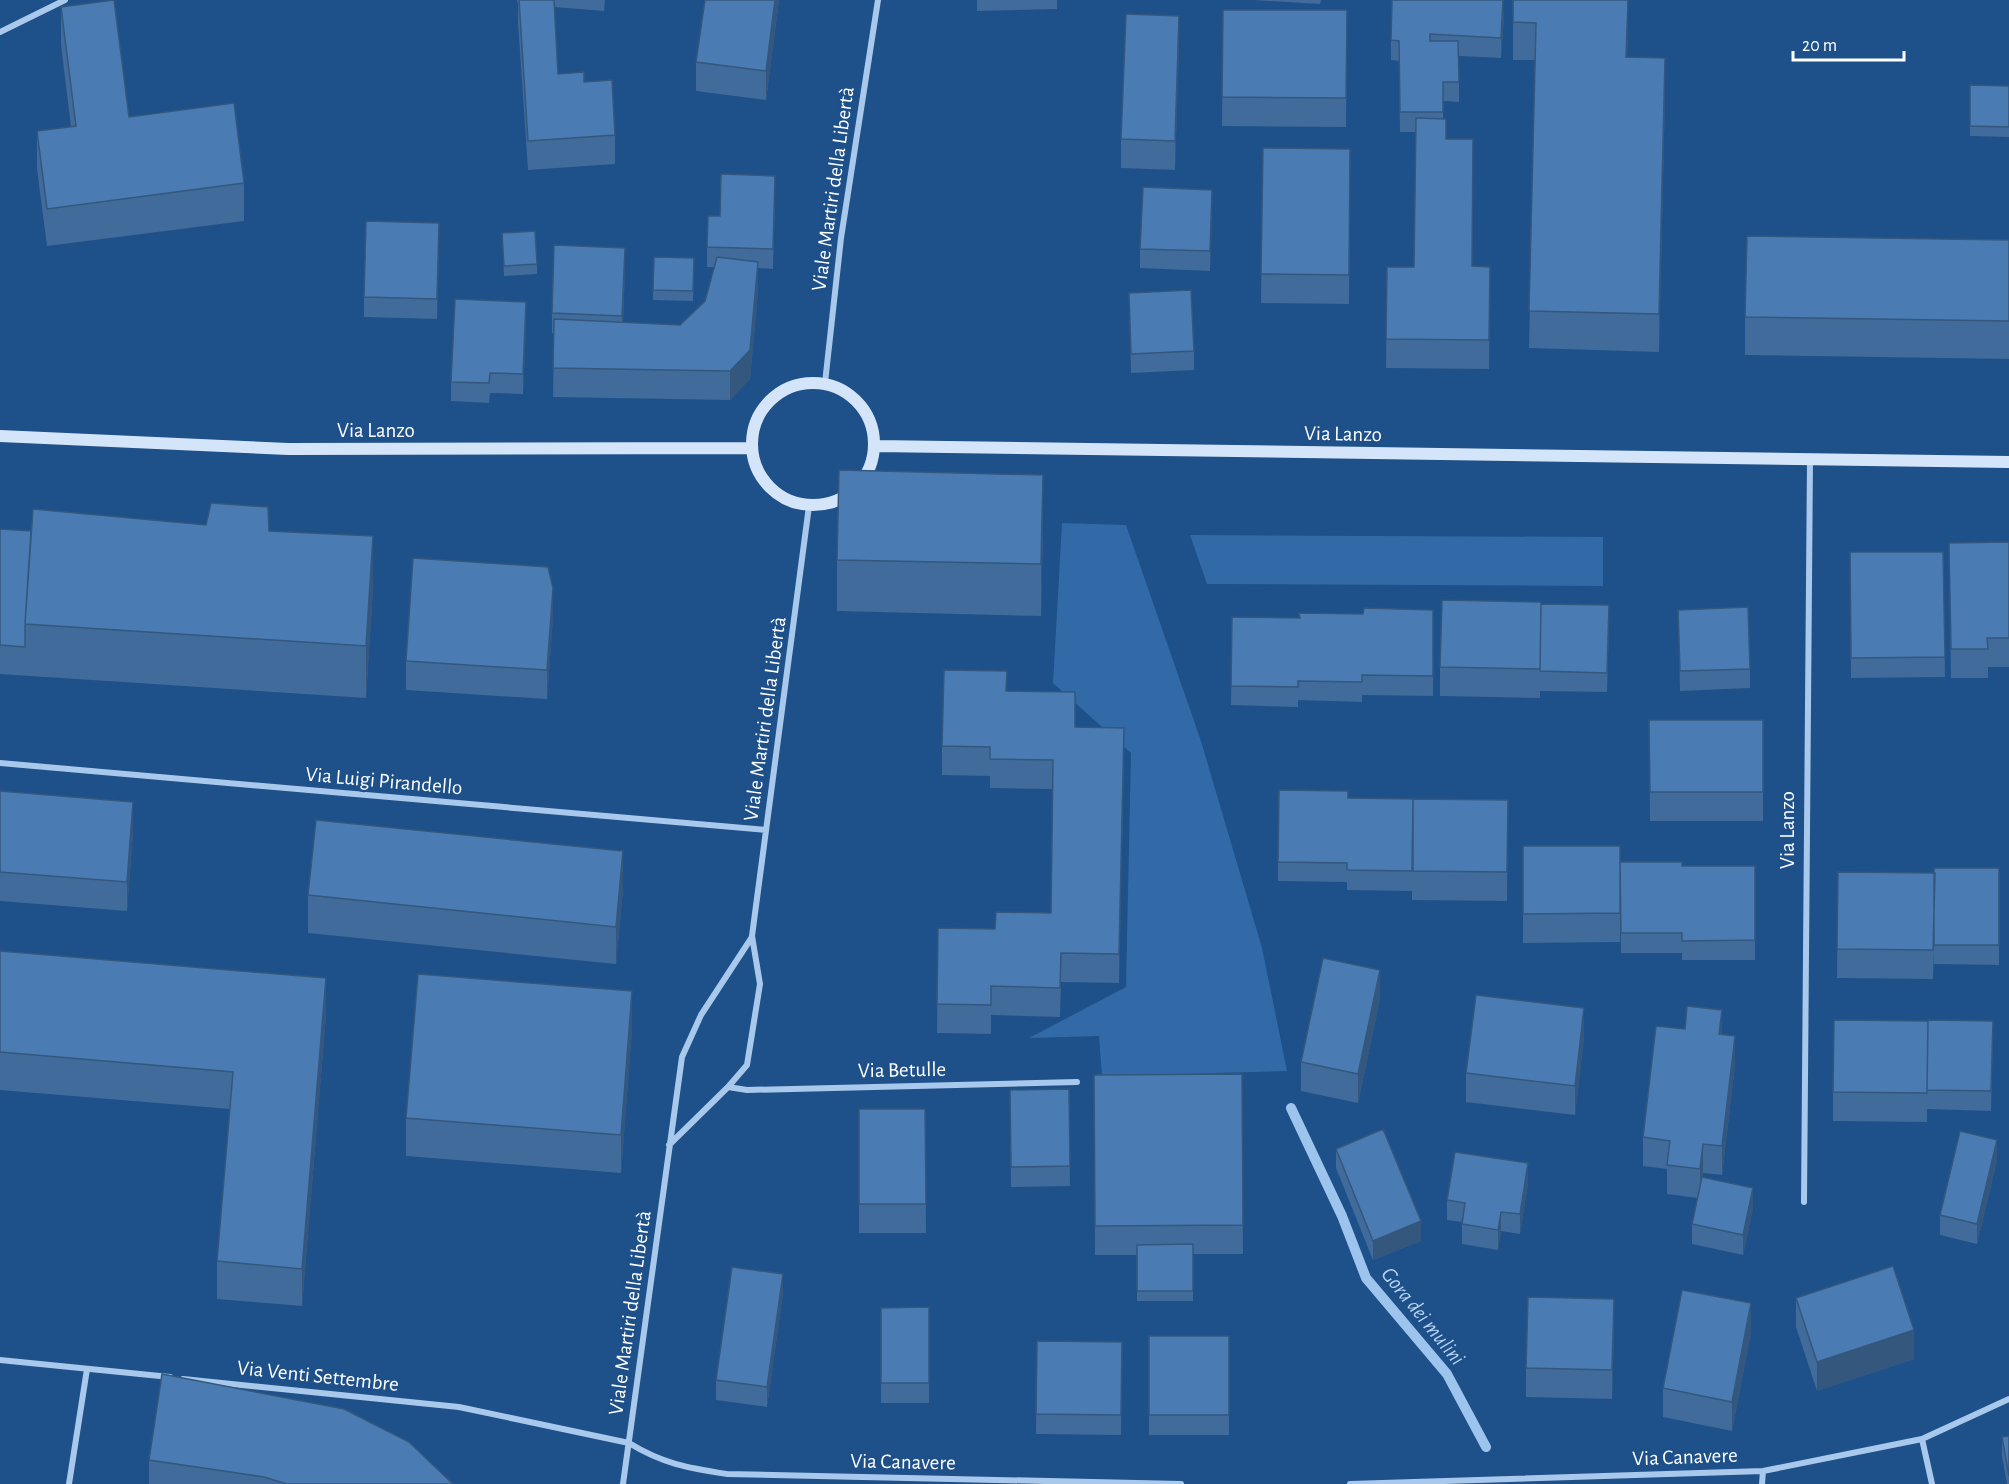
<svg xmlns="http://www.w3.org/2000/svg" width="2009" height="1484" font-family="'Alegreya Sans',sans-serif">
	<style>
		.green { fill: #316aa7 }
		.lines { fill: none; stroke-linecap: round; stroke-linejoin: round }
		.stream { stroke: #9dc4ed; stroke-width: 10 }
		.street { stroke: #a9c9ec; stroke-width: 6 }
		.secondary { stroke: #d5e5f9; stroke-width: 12 }
		.wall { fill: #406b9a }
		.shaded-wall { fill: #34577d }
		.building { fill: #4a7cb3; stroke: #34577d; stroke-width: 1.5 }
		.labels { text-anchor: middle; dominant-baseline: central; stroke-width: 5; stroke-linejoin: round; paint-order: stroke }
		.street-label { font-size: 21px; fill: #fff; stroke: #1e508a }
		.water-label { font-size: 22px; font-style: italic; fill: #b5d3f3; stroke: #1e508a }
	</style>
	<rect width="100%" height="100%" fill="#1e508a"/>
	<path class="green" d="M1062 523 1126 525 1201 741 1262 948 1287 1071 1102 1076 1099 1036 1029 1038 1126 987 1131 753 1053 683Z
		M1190 535 1603 537V586L1207 584Z"/>
	<g class="lines">
		<path class="stream" d="M1291 1108 1342 1216 1366 1278 1447 1374 1486 1447"/>
		<path class="street" d="M0 32 65 0
			M825 383 841 238 878 0
			M0 763 766 830
			M728 1087 747 1090 1077 1082
			M669 1145 728 1087 747 1065 760 984 752 936 809 506
			M1804 1202 1810 459
			M0 1360 170 1377
			M183 1379 459 1407 629 1443C663 1464 689 1468 727 1474L1181 1484
			M1922 1439 1932 1484
			M69 1484 87 1369
			M623 1484 682 1057 701 1015 752 937
			M1350 1484 1763 1471 1922 1439 2009 1399
			M1762 1484 1763 1471"/>
		<path class="secondary" d="M752 444a61 61 0 1 1 122 0a61 61 0 1 1-122 0Z
			M0 436 288 449 752 448
			M876 446 2009 462"/>
	</g>
	<path class="wall" d="M517 0H605L604 11 554 7 558 74 584 82 615 135V164L528 170 518 22V4Z
		M705 0H779L766 100 696 91V62Z
		M977 0H1057V9L977 11Z
		M1253 0H1321L1320 4Z
		M1513 0 1628 28 1627 57 1665 95 1659 352 1529 348 1535 60H1513Z
		M61 7 129 117 244 183V221L47 246 37 169V131L71 127 61 45Z
		M1223 10H1347L1346 127 1222 126Z
		M1504 16 1501 58 1459 56V102L1443 101V119L1446 139 1472 266 1490 267 1489 369 1386 368 1387 267H1414L1416 132H1400L1399 61 1391 60V40Z
		M1179 45 1175 170 1121 168V139Z
		M1970 85 2009 86V137L1970 136Z
		M1263 148 1350 149 1349 304 1261 303Z
		M775 196 773 269 758 268V291L750 379 730 400 553 397 554 333H552V313L625 268 623 322 680 325 705 301 715 267H707V247L720 216Z
		M1212 210 1210 271 1140 268V249Z
		M502 233 537 264V274L504 276Z
		M2009 240V359L1745 355V317Z
		M439 243 437 319 364 317V297Z
		M654 257 694 258 693 301 653 300Z
		M1129 293 1194 351V370L1131 373Z
		M526 322 523 394 490 393 489 403 451 401V382Z
		M1043 527 1041 616 837 611V560Z
		M0 529 31 531H269L373 588 366 698 0 674Z
		M2009 542V667H1988V678H1951L1949 543Z
		M1850 552H1943L1945 677 1851 678Z
		M1541 604 1609 625 1607 692 1540 691V698L1440 696V667Z
		M1433 610V696L1362 695V702L1298 700V707L1231 705 1232 617 1299 618Z
		M1678 610 1750 669V688L1680 691Z
		M553 617 547 699 406 690V661Z
		M1007 691 1075 727 1124 757 1119 983 1061 982 1060 1017 991 1015V1034L937 1033 938 928 995 929 1051 913 1053 789 990 788V776L942 775V746Z
		M1649 720H1763V821H1650Z
		M0 791 133 831 127 911 0 901Z
		M1348 798 1508 800 1507 901 1412 900V891L1347 890V882L1278 881V862Z
		M1523 846H1620V942L1523 943Z
		M1620 862 1682 866H1755V960H1682V953H1621Z
		M1999 868V965L1934 964V950L1933 979 1837 978 1838 872 1934 873Z
		M623 889 616 964 308 933V895Z
		M0 951 326 1015 302 1306 217 1299V1261L230 1109 0 1090Z
		M1380 999 1358 1103 1301 1091V1062Z
		M1993 1021 1991 1111 1927 1109V1122L1833 1121V1092Z
		M632 1029 621 1173 406 1156V1118Z
		M1722 1035 1735 1065 1722 1175 1703 1173 1702 1178 1753 1208 1743 1255 1692 1244V1224L1698 1198 1667 1194V1169L1643 1166V1137Z
		M1584 1037 1575 1115 1466 1102V1073Z
		M1242 1074 1243 1254H1193V1301H1137V1255H1095L1094 1075Z
		M1069 1089 1070 1186 1011 1187 1010 1090Z
		M859 1109H925L926 1233H859Z
		M1336 1149 1421 1241 1373 1260 1336 1168Z
		M1997 1160 1977 1244 1940 1235V1215Z
		M1528 1183 1520 1234 1501 1231 1498 1250 1462 1244V1222L1447 1220V1200Z
		M783 1293 767 1407 716 1400V1380Z
		M1796 1298 1914 1359 1817 1391 1796 1327Z
		M929 1307V1403H881V1308Z
		M1614 1328 1612 1399 1526 1397V1368Z
		M1751 1332 1732 1431 1663 1417V1388Z
		M1149 1336H1229V1435H1149Z
		M1037 1341 1122 1342 1121 1435 1036 1434Z
		M2009 1436V1484H2007L2002 1456V1437Z
		M149 1460 453 1484H149Z"/>
	<path class="shaded-wall" d="M775 0H779L766 100V71Z
		M1503 0 1504 16 1501 58V38Z
		M1628 0V28L1626 94V57Z
		M1179 16V45L1175 170V141Z
		M1665 58V95L1659 352V314Z
		M1212 190V210L1210 271V251Z
		M439 223V243L437 319V299Z
		M625 248V268L622 336V316Z
		M758 262V291L750 379 730 400V371Z
		M526 302V322L523 394V374Z
		M1043 475V527L1041 616V564Z
		M373 536V588L366 698V646Z
		M553 588V617L547 699V670Z
		M1124 728V757L1119 983V954Z
		M133 802V831L127 911V882Z
		M623 851V889L616 964V927Z
		M1380 970V999L1358 1103V1074Z
		M326 978V1015L302 1306V1269Z
		M632 991V1029L621 1173V1135Z
		M1584 1008V1037L1575 1115V1086Z
		M1722 1010V1039L1719 1034Z
		M1735 1036V1065L1722 1175V1146Z
		M1997 1140V1160L1977 1244V1224Z
		M1703 1144V1173L1700 1198V1169Z
		M1528 1163V1183L1520 1234V1214Z
		M1753 1188V1208L1743 1255V1235Z
		M1501 1212V1231L1498 1250V1230Z
		M1421 1221V1241L1373 1260V1241Z
		M783 1274V1293L767 1407V1387Z
		M1614 1299V1328L1612 1399V1370Z
		M1751 1303V1332L1732 1431V1402Z
		M1914 1330V1359L1817 1391V1362Z"/>
	<path class="building" d="M114 0 129 117 234 103 244 183 47 209 37 131 76 126 61 7Z
		M519 0H554L558 74 584 72V82L612 80 615 135 528 141Z
		M705 0H775L766 71 696 62Z
		M1392 0H1503L1501 38 1430 34V41H1458L1459 82H1443V112H1400L1399 41 1391 40Z
		M1513 0H1628L1626 57 1665 58 1659 314 1529 311 1536 23 1513 22Z
		M1223 10H1347L1346 98 1222 97Z
		M1126 14 1179 16 1175 141 1121 139Z
		M1970 85 2009 86V127L1970 126Z
		M1416 118 1446 119V139H1473L1472 266 1490 267 1489 340 1386 339 1387 267H1414Z
		M1263 148 1350 149 1349 275 1261 274Z
		M721 174 775 176 773 249 707 247 708 216H720Z
		M1143 187 1212 190 1210 251 1140 249Z
		M366 221 439 223 437 299 364 297Z
		M535 231 537 264 504 266 502 233Z
		M1747 236 2009 240V321L1745 317Z
		M554 245 625 248 622 316 552 313Z
		M654 257 694 258 693 291 653 290Z
		M717 257 758 262 750 350 730 371 553 368 554 319 680 325 705 301Z
		M1191 290 1194 351 1131 354 1129 293Z
		M455 299 526 302 523 374 490 373 489 383 451 382Z
		M839 470 1043 475 1041 564 837 560Z
		M211 503 268 507 269 531 373 536 366 646 25 624 33 509 206 525Z
		M0 529 31 531 25 624V647L0 645Z
		M2009 542V638H1987L1988 649H1951L1949 543Z
		M1850 552H1943L1945 657 1851 658Z
		M413 558 548 567 553 588 547 670 406 661Z
		M1442 600 1541 602 1540 669 1440 667Z
		M1541 604 1609 605 1607 673 1540 671Z
		M1748 607 1750 669 1680 671 1678 610Z
		M1364 608 1433 610V676L1362 675V682L1298 681V687L1231 686 1232 617 1300 618 1299 613 1363 614Z
		M944 670 1007 671 1006 691 1075 692V727L1124 728 1119 954 1061 953 1060 988 991 986V1005L937 1004 938 928 995 929 996 912 1051 913 1053 760 990 759V747L942 746Z
		M1649 720H1763V792H1650Z
		M1279 790 1348 791V798L1413 799V871L1347 870V863L1278 862Z
		M0 791 133 802 127 882 0 872Z
		M1413 799 1508 800 1507 872 1412 871Z
		M316 820 623 851 616 927 308 895Z
		M1523 846H1620V913L1523 914Z
		M1620 862H1682V866H1755V940L1682 941V933H1621Z
		M1934 868H1999V945H1934Z
		M1838 872 1935 873 1933 950 1837 949Z
		M0 951 326 978 302 1269 217 1261 233 1072 0 1052Z
		M1323 958 1380 970 1358 1074 1301 1062Z
		M418 974 632 991 621 1135 406 1118Z
		M1476 995 1584 1008 1575 1086 1466 1073Z
		M1687 1006 1722 1010 1719 1034 1735 1036 1722 1146 1703 1144 1700 1169 1667 1165 1670 1141 1643 1137 1656 1026 1685 1029Z
		M1834 1020 1928 1021 1927 1093 1833 1092Z
		M1928 1020 1993 1021 1991 1091 1927 1090Z
		M1242 1074 1243 1225 1095 1226 1094 1075Z
		M1069 1089 1070 1166 1011 1167 1010 1090Z
		M859 1109H925L926 1204H859Z
		M1383 1129 1421 1221 1373 1241 1336 1149Z
		M1960 1131 1997 1140 1977 1224 1940 1215Z
		M1455 1152 1528 1163 1520 1214 1501 1212 1498 1230 1462 1224 1465 1203 1447 1200Z
		M1702 1177 1753 1188 1743 1235 1692 1224Z
		M1193 1244V1291H1137V1245Z
		M1893 1266 1914 1330 1817 1362 1796 1298Z
		M732 1267 783 1274 767 1387 716 1380Z
		M1682 1290 1751 1303 1732 1402 1663 1388Z
		M1528 1297 1614 1299 1612 1370 1526 1368Z
		M929 1307V1383H881V1308Z
		M1149 1336H1229V1415H1149Z
		M1037 1341 1122 1342 1121 1415 1036 1414Z
		M162 1374 344 1409 409 1442 453 1484H287L264 1477 149 1460Z
		M2009 1436V1476L2002 1437Z"/>
	<g class="labels">
		<g class="street-label">
			<text transform="translate(833 189) rotate(-82)">Viale Martiri della Libertà</text>
			<text x="376" y="430">Via Lanzo</text>
			<text transform="translate(1343 434) rotate(1)">Via Lanzo</text>
			<text transform="translate(765 719) rotate(-82)">Viale Martiri della Libertà</text>
			<text transform="translate(384 781) rotate(5)">Via Luigi Pirandello</text>
			<text transform="translate(1787 830) rotate(-90)">Via Lanzo</text>
			<text transform="translate(902 1070) rotate(-1)">Via Betulle</text>
			<text transform="translate(630 1313) rotate(-82)">Viale Martiri della Libertà</text>
			<text transform="translate(318 1376) rotate(6)">Via Venti Settembre</text>
			<text transform="translate(1685 1457) rotate(-2)">Via Canavere</text>
			<text transform="translate(903 1462) rotate(1)">Via Canavere</text>
		</g>
		<g class="water-label">
			<text transform="translate(1423 1316) rotate(51)">Gora dei mulini</text>
		</g>
	</g>
	<path d="M1793 51v9h111v-9" fill="none" stroke="#ffffff" stroke-width="3"/>
	<text x="1802" y="51" font-size="18" fill="#ffffff" stroke="#1e508a" stroke-width="4.5" paint-order="stroke">20 m</text>
</svg>
